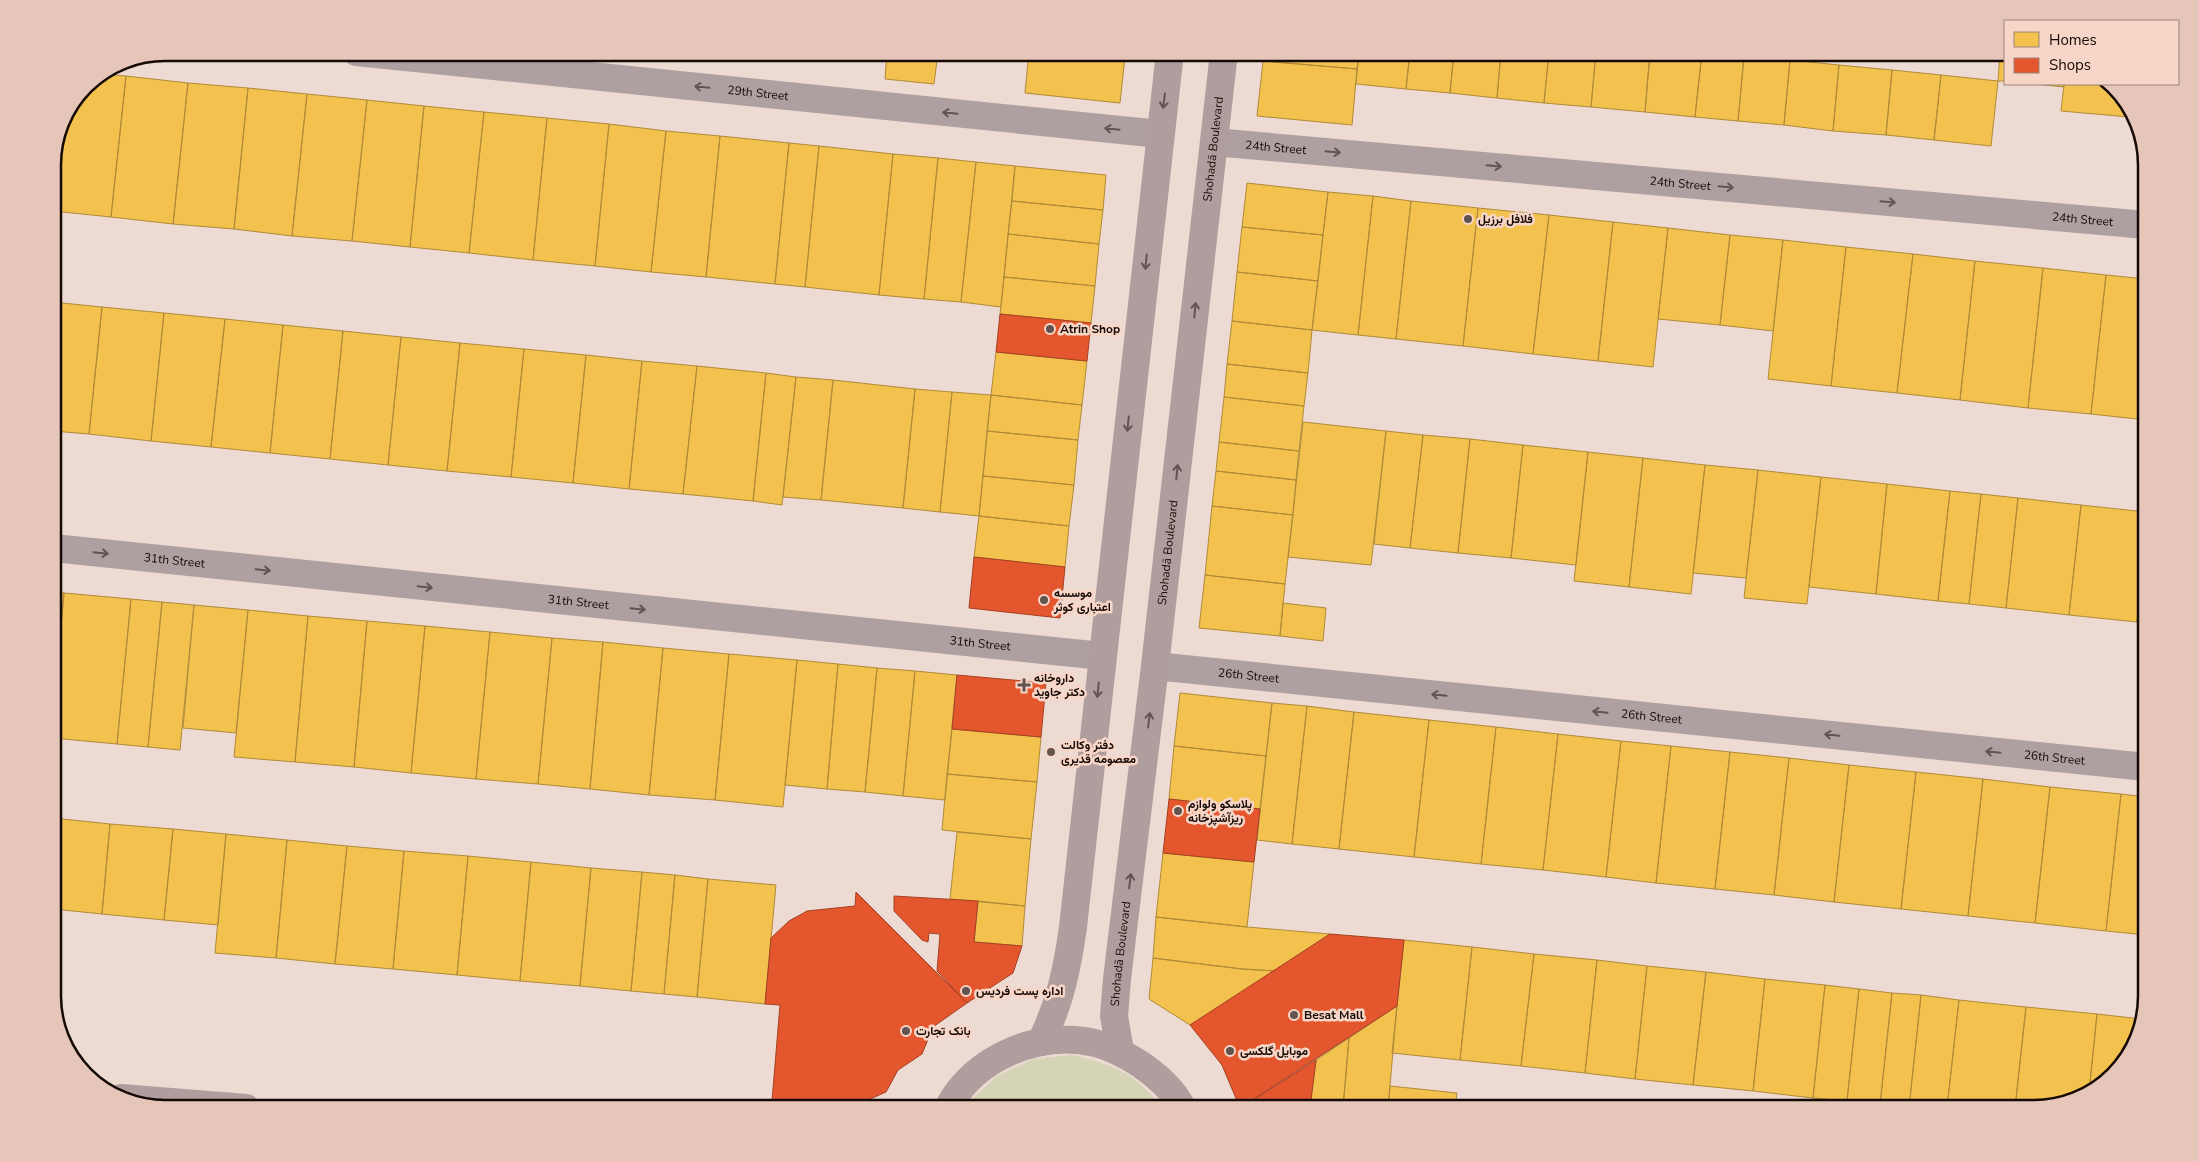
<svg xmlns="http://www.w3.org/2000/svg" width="2199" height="1161" font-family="'Nunito Sans',Vazirmatn,sans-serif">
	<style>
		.green { fill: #d5d4b6 }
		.homes { fill: #f2c14e; stroke: #b08a38 }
		.shops { fill: #e4572e; stroke: #a64022 }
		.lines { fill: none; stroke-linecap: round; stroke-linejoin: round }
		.minor { stroke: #ae9fa0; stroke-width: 28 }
		.secondary { stroke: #af9e9d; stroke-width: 28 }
		.oneway { stroke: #625453 }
		.oneway2 { stroke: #625452 }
		.poi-dot { fill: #61534d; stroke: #f8d6c7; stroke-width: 2 }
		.labels { text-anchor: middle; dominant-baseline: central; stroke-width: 5; stroke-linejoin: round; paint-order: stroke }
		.street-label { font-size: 12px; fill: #150a06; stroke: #f8d6c7 }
		.poi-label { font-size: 12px; font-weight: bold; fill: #150a06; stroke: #f8d6c7; text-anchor: start }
		.rim { fill: none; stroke: #150a06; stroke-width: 2.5 }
	</style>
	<rect width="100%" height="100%" fill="#eddad2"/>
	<path class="green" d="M1072 1055C1118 1066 1132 1072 1163 1108H965L968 1103 997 1076 1034 1059Z"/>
	<path class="homes" d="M887 52H938L934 84 885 79Z
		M1029 52H1082L1125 57 1120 103 1025 93Z
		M1082 52H1126L1125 57Z
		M1263 52H1359L1357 69 1263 61Z
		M1359 52H1410L1406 89 1356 84Z
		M1410 52H1454L1450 93 1406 89Z
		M1454 52H1501L1497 98 1450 93Z
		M1501 52H1549L1544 103 1497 98Z
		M1549 52H1596L1591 107 1544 103Z
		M1596 52H1650L1645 112 1591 107Z
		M1650 52H1702L1695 117 1645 112Z
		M1702 52 1744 56 1738 121 1695 117Z
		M2000 52H2005V81H1998Z
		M1744 56 1790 60 1784 125 1738 121Z
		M1790 60 1839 65 1833 131 1784 125Z
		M1263 61 1357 69 1352 125 1257 116Z
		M1839 65 1892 70 1886 135 1833 131Z
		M1892 70 1941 75 1934 140 1886 135Z
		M103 74 126 76 111 217 53 211V188L61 122 86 85Z
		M1941 75 1998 81 1991 146 1934 140Z
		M126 76 188 83 173 224 111 217Z
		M188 83 248 88 234 229 173 224Z
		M2035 84H2064V87Z
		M2064 84H2106L2128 103 2129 117 2061 111Z
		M248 88 307 94 292 236 234 229Z
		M307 94 367 100 352 241 292 236Z
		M367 100 424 106 410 247 352 241Z
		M424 106 484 112 469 253 410 247Z
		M484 112 547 118 533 260 469 253Z
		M547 118 609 124 595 266 533 260Z
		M609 124 666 131 651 272 595 266Z
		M666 131 720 136 706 277 651 272Z
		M58 135 53 188V158Z
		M720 136 789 143 775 284 706 277Z
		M789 143 819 146 805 287 775 284Z
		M819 146 893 154 879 295 805 287Z
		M893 154 938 158 924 299 879 295Z
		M938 158 976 162 961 302 924 299Z
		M976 162 1015 166 1001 307 961 302Z
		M1015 166 1106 175 1103 210 1012 201Z
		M1247 183 1328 192 1323 235 1242 227Z
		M1328 192 1373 196 1358 335 1312 330Z
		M1373 196 1411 201 1396 339 1358 335Z
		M1012 201 1103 210 1099 244 1008 234Z
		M1411 201 1478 208 1463 346 1396 339Z
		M1478 208 1549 215 1533 354 1463 346Z
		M1549 215 1613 222 1598 361 1533 354Z
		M1613 222 1668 228 1653 367 1598 361Z
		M1242 227 1323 235 1318 281 1237 272Z
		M1668 228 1730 235 1720 325 1658 319Z
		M1008 234 1099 244 1095 286 1004 277Z
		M1730 235 1783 240 1773 331 1720 325Z
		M1783 240 1846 247 1831 386 1768 379Z
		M1846 247 1913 254 1897 393 1831 386Z
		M1913 254 1975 261 1960 400 1897 393Z
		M1975 261 2043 268 2028 408 1960 400Z
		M2043 268 2106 275 2091 414 2028 408Z
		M1237 272 1318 281 1312 330 1232 321Z
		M2106 275 2146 279V420L2091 414Z
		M1004 277 1095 286 1091 323 1000 314Z
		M53 302 102 307 89 434 53 431Z
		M102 307 164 313 151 441 89 434Z
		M164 313 225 319 211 447 151 441Z
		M225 319 283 325 270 453 211 447Z
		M1232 321 1312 330 1308 373 1227 364Z
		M283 325 343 331 330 459 270 453Z
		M343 331 401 337 388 465 330 459Z
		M401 337 460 343 447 471 388 465Z
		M460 343 524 349 511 477 447 471Z
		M524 349 586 355 573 483 511 477Z
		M996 352 1087 361 1082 405 991 395Z
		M586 355 642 361 629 489 573 483Z
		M642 361 697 366 683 494 629 489Z
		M1227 364 1308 373 1304 406 1224 397Z
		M697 366 766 373 753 501 683 494Z
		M766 373 796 377 782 505 753 501Z
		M796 377 833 380 821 500 783 497Z
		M833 380 915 389 903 508 821 500Z
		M915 389 952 392 940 512 903 508Z
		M952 392 991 395 979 516 940 512Z
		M991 395 1082 405 1078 440 987 431Z
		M1224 397 1304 406 1299 451 1219 442Z
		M1303 422 1386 431 1371 565 1288 557Z
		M987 431 1078 440 1074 485 983 476Z
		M1386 431 1423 435 1410 548 1374 544Z
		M1423 435 1470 439 1458 553 1410 548Z
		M1470 439 1523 445 1511 558 1458 553Z
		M1219 442 1299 451 1296 480 1216 471Z
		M1523 445 1588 452 1576 565 1511 558Z
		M1588 452 1643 458 1629 587 1574 581Z
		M1643 458 1705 465 1691 594 1629 587Z
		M1705 465 1758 470 1746 578 1693 573Z
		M1758 470 1821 477 1807 604 1744 598Z
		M1216 471 1296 480 1293 515 1212 506Z
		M983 476 1074 485 1069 526 979 516Z
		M1821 477 1887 484 1876 594 1809 587Z
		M1887 484 1950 491 1938 601 1876 594Z
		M1950 491 1981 494 1969 604 1938 601Z
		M1981 494 2018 498 2006 608 1969 604Z
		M2018 498 2081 505 2069 615 2006 608Z
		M2081 505 2146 512V535L2137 622 2069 615Z
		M1212 506 1293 515 1285 584 1205 575Z
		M979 516 1069 526 1065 567 974 557Z
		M2146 535V623L2137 622Z
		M1205 575 1285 584 1280 636 1199 628Z
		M53 592 64 593 53 714Z
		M64 593 131 599 117 744 53 738V714Z
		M131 599 162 602 148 747 117 744Z
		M162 602 194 605 180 750 148 747Z
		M1283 603 1326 608 1323 641 1280 636Z
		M194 605 248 610 236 733 183 728Z
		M248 610 308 616 295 762 234 757Z
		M308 616 367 621 354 767 295 762Z
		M367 621 425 626 411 773 354 767Z
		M425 626 490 632 476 779 411 773Z
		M490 632 552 638 538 784 476 779Z
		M552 638 603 642 590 789 538 784Z
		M603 642 663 648 649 795 590 789Z
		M663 648 729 654 715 800 649 795Z
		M729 654 797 660 783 807 715 800Z
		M797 660 838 664 827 789 785 785Z
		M838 664 877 668 865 792 827 789Z
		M877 668 915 671 903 796 865 792Z
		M915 671 957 675 945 800 903 796Z
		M1180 693 1272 703 1266 756 1174 746Z
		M1272 703 1307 706 1292 844 1257 840Z
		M1307 706 1354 712 1339 849 1292 844Z
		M1354 712 1429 720 1414 857 1339 849Z
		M1429 720 1496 727 1481 864 1414 857Z
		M1496 727 1558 734 1543 870 1481 864Z
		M952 729 1041 737 1037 782 947 774Z
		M1558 734 1621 741 1606 877 1543 870Z
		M1621 741 1671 746 1656 883 1606 877Z
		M1174 746 1266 756 1260 809 1169 799Z
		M1671 746 1730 752 1715 889 1656 883Z
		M1730 752 1789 758 1774 895 1715 889Z
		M1789 758 1849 765 1834 902 1774 895Z
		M1849 765 1916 772 1901 909 1834 902Z
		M1916 772 1983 779 1968 916 1901 909Z
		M947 774 1037 782 1031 839 942 830Z
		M1983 779 2050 787 2035 923 1968 916Z
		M2050 787 2121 794 2106 931 2035 923Z
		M2121 794 2146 797V935L2106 931Z
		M53 818 110 824 102 914 53 909Z
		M110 824 173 829 164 920 102 914Z
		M173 829 226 834 218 925 164 920Z
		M957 832 1031 839 1025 906 950 899Z
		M226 834 287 840 276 958 215 953Z
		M287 840 347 846 335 964 276 958Z
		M347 846 404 851 393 969 335 964Z
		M404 851 468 856 457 975 393 969Z
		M1163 853 1254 862 1247 927 1156 917Z
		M468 856 531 862 520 981 457 975Z
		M531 862 591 868 580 986 520 981Z
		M591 868 642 872 631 991 580 986Z
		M642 872 675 875 664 994 631 991Z
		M675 875 708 879 697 997 664 994Z
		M708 879 776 885 765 1004 697 997Z
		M978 901 1025 906 1022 946 974 942Z
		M1156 917 1247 927 1330 934 1275 971 1242 969 1153 958Z
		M1404 940 1472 947 1460 1060 1392 1053Z
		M1472 947 1534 954 1521 1066 1460 1060Z
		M1534 954 1597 960 1585 1073 1521 1066Z
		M1153 958 1242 969 1275 971 1190 1025 1149 999Z
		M1597 960 1647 966 1635 1079 1585 1073Z
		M1647 966 1706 972 1693 1085 1635 1079Z
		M1706 972 1765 979 1753 1091 1693 1085Z
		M1765 979 1825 985 1813 1098 1753 1091Z
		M1825 985 1859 989 1847 1101 1813 1098Z
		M1859 989 1892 993 1880 1105 1847 1101Z
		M1892 993 1921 995 1909 1108 1880 1105Z
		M1921 995 1959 1000 1947 1108H1909Z
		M1959 1000 2026 1007 2015 1108H1947Z
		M1397 1006 1388 1108H1343L1349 1038Z
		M2026 1007 2097 1014 2089 1092 2034 1108H2015Z
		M2097 1014 2141 1019 2135 1046 2096 1090 2089 1092Z
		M1349 1038 1343 1108H1310L1316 1060Z
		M1390 1086 1457 1093 1455 1108H1388Z
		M1455 1103 1507 1108H1455Z"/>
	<path class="shops" d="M1000 314 1091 323 1087 361 996 352Z
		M974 557 1065 567 1060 618 969 608Z
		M957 675 1046 683 1041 737 952 729Z
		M1169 799 1260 809 1254 862 1163 853Z
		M856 892 967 1003 933 1027 922 1054 898 1070 886 1092 861 1103 772 1101 780 1005 765 1004 771 938 789 921 807 911 855 906Z
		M894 896 978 901 974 942 1022 946 1013 973 967 1003 937 971 940 934 929 933 928 942 922 940 894 911Z
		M1330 934 1404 940 1397 1006 1240 1108 1222 1065 1190 1025Z
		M1316 1060 1310 1108H1241Z"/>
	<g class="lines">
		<g class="minor">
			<path id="s1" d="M356 52 1160 134"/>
			<path id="s2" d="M1214 142 2146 225"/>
			<path id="s3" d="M53 548 1102 656"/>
			<path id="s4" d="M1155 666 2146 767"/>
		</g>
		<g class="secondary">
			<path d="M1041 1042C1060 1003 1067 970 1073 927L1170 52"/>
			<path id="s5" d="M1120 1051 1114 1016 1117 979 1155 666 1224 52"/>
			<path d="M121 1098 246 1108"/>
			<path d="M948 1108C974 1057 1040 1030 1095 1043 1112 1047 1126 1055 1140 1064 1155 1074 1175 1091 1182 1108"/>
		</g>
	</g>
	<defs><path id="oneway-shaft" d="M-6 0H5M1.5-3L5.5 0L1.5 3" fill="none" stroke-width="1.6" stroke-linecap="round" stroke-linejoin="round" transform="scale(1.25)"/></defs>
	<g class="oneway">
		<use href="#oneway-shaft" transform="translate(702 87) rotate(-174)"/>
		<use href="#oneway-shaft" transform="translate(950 113) rotate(-174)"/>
		<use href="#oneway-shaft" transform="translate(1112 129) rotate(-174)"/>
		<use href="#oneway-shaft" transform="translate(1333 152) rotate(5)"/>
		<use href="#oneway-shaft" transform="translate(1494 166) rotate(5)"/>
		<use href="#oneway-shaft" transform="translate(1726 187) rotate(5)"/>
		<use href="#oneway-shaft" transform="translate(1888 202) rotate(5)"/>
		<use href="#oneway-shaft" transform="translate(101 553) rotate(6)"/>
		<use href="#oneway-shaft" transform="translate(263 570) rotate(6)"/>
		<use href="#oneway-shaft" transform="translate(425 587) rotate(6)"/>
		<use href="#oneway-shaft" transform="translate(638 609) rotate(6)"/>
		<use href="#oneway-shaft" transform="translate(1439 695) rotate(-174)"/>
		<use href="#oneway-shaft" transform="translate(1600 712) rotate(-174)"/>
		<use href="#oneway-shaft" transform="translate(1832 735) rotate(-174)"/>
		<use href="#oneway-shaft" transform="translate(1993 752) rotate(-174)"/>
	</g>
	<g class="oneway2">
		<use href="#oneway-shaft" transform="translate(1164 101) rotate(97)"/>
		<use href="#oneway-shaft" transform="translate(1146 262) rotate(96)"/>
		<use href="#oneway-shaft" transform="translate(1195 310) rotate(-84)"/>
		<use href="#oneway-shaft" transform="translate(1128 424) rotate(96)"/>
		<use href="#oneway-shaft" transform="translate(1177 472) rotate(-84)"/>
		<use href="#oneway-shaft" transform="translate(1098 690) rotate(96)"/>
		<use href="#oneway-shaft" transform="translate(1149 720) rotate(-83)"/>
		<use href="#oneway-shaft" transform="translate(1130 881) rotate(-83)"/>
	</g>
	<g class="poi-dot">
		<circle cx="1468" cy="219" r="5"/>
		<circle cx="1050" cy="329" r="5"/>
		<circle cx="1044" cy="600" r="5"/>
		<path d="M1021.5 677.5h5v5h5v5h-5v5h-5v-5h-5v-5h5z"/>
		<circle cx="1051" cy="752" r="5"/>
		<circle cx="1178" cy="811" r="5"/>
		<circle cx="966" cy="991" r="5"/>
		<circle cx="1294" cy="1015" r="5"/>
		<circle cx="906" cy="1031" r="5"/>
		<circle cx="1230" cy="1051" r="5"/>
	</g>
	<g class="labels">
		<g class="street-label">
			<text stroke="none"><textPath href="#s1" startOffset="404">29th Street</textPath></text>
			<text stroke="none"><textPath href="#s2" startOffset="62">24th Street</textPath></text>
			<text stroke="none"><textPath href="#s5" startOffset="908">Shohadā Boulevard</textPath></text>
			<text stroke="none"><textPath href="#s2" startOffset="468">24th Street</textPath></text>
			<text stroke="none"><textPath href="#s2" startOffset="872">24th Street</textPath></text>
			<text stroke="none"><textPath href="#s5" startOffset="502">Shohadā Boulevard</textPath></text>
			<text stroke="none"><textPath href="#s3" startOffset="122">31th Street</textPath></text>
			<text stroke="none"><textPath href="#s3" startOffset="528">31th Street</textPath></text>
			<text stroke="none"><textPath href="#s3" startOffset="932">31th Street</textPath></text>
			<text stroke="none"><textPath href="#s4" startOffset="94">26th Street</textPath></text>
			<text stroke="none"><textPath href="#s4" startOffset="499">26th Street</textPath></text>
			<text stroke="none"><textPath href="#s4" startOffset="904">26th Street</textPath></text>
			<text stroke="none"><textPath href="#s5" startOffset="98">Shohadā Boulevard</textPath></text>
		</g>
		<g class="poi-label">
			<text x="1478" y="219">فلافل برزیل</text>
			<text x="1060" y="329">Atrin Shop</text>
			<text x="1054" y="593">موسسه<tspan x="1054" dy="14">اعتباری کوثر</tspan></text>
			<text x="1034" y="678">داروخانه<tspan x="1034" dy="14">دکتر جاوید</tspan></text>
			<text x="1061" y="745">دفتر وکالت<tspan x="1061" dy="14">معصومه قدیری</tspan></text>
			<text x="1188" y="804">پلاسکو ولوازم<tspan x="1188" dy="14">ریزآشپزخانه</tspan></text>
			<text x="976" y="991">اداره پست فردیس</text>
			<text x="1304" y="1015">Besat Mall</text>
			<text x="916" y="1031">بانک تجارت</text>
			<text x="1240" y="1051">موبایل گلکسی</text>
		</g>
	</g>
	<path d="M0 0H2199V1161H0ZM165 61H2034A104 104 0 0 1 2138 165V996A104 104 0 0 1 2034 1100H165A104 104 0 0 1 61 996V165A104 104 0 0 1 165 61Z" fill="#e6c6b8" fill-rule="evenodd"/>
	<path class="rim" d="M165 61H2034A104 104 0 0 1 2138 165V996A104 104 0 0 1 2034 1100H165A104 104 0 0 1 61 996V165A104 104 0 0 1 165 61Z"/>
	<rect x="2004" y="20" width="175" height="65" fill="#f8d6c7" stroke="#9d847a"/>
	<rect x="2014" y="32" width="25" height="15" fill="#f2c14e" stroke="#9d847a"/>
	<text x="2049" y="45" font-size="15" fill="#150a06">Homes</text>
	<rect x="2014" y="58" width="25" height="15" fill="#e4572e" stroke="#9d847a"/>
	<text x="2049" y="70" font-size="15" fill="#150a06">Shops</text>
</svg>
